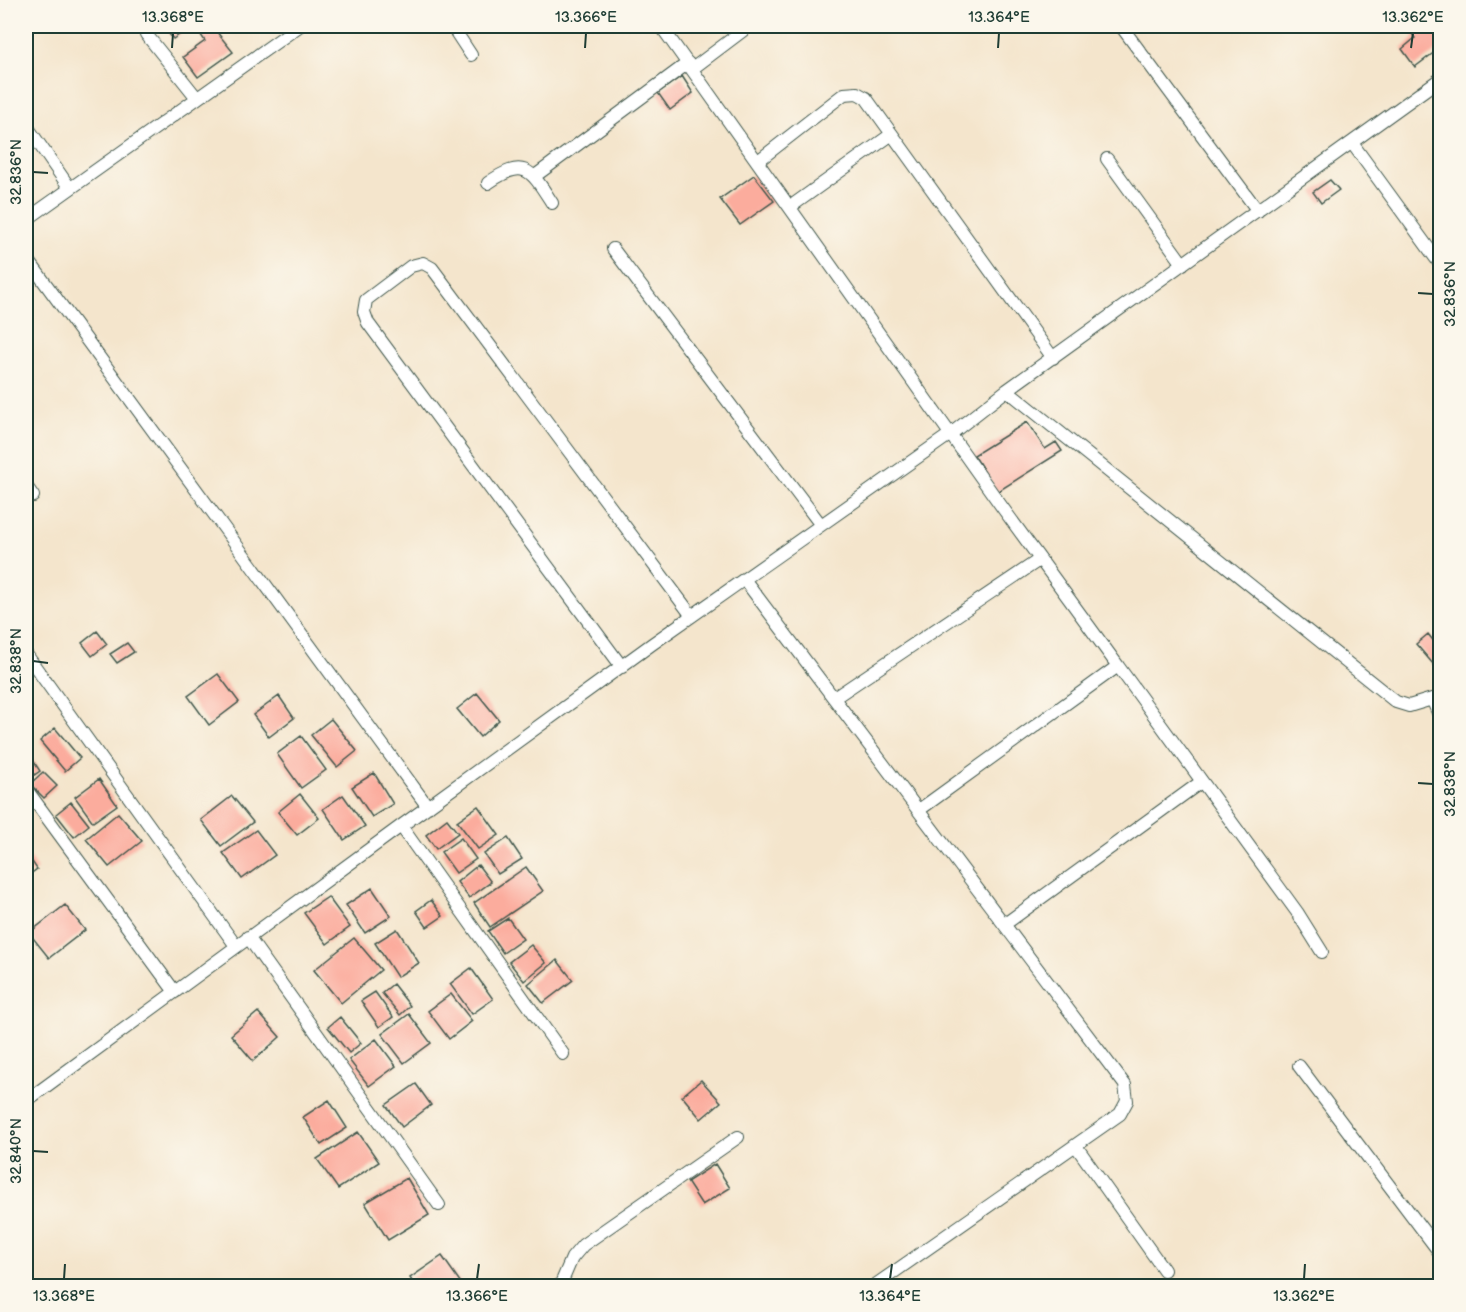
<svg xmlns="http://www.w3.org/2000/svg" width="1466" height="1312" font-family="'Balsamiq Sans',sans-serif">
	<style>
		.building { fill: #fbac9d }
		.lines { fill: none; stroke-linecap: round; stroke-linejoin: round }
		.minor-casing { stroke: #3f564b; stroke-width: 14 }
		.minor { stroke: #fff; stroke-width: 12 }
		.ticks { fill: none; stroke: #1f3d34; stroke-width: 2 }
		.neatline { fill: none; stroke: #1f3d34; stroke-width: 2 }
		.ticks-label { font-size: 15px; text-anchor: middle; fill: #1f3d34 }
	</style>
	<rect width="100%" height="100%" fill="#fbf7ec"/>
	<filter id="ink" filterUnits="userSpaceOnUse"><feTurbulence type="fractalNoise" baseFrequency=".0167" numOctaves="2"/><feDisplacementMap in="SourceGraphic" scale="12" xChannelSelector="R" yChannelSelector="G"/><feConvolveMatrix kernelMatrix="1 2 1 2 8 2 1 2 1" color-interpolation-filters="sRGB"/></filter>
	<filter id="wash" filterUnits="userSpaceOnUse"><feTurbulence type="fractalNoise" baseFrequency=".008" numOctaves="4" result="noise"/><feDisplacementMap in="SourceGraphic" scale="24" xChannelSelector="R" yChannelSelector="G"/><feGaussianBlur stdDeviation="1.35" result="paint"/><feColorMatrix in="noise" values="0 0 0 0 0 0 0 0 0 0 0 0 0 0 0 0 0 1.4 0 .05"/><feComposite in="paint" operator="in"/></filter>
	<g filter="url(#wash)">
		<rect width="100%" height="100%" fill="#f4e5cc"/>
		<g id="blocks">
			<path class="building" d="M163 26H192L173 39Z
				M207 26H212L233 52 198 77 183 57 205 41 199 32Z
				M1407 26H1431L1440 39V48L1415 67 1402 49 1415 38Z
				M682 76 693 93 670 110 658 93Z
				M754 175 774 201 740 225 720 199Z
				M1330 180 1339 190 1321 203 1313 192Z
				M1027 422 1045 449 1056 442 1062 451 997 492 974 455Z
				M97 631 107 644 92 656 82 643Z
				M1428 634 1440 649V672L1416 644Z
				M127 643 134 652 117 663 110 654Z
				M218 674 239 702 209 725 188 696Z
				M477 693 499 720 480 737 457 709Z
				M279 696 294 718 269 737 253 715Z
				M331 719 357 751 337 767 311 735Z
				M55 728 80 758 65 771 40 741Z
				M301 736 326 770 301 788 277 754Z
				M30 756 40 771 27 780 26 759Z
				M43 772 57 786 44 798 30 784Z
				M374 773 393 804 372 817 352 787Z
				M99 779 117 805 93 822 75 797Z
				M300 794 319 818 297 835 278 812Z
				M343 795 365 826 344 840 323 809Z
				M232 796 253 822 221 846 201 820Z
				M71 802 89 825 74 837 56 814Z
				M478 806 499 835 478 849 457 821Z
				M118 813 142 841 109 867 86 839Z
				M447 819 458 833 436 849 426 835Z
				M256 830 275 855 242 879 223 853Z
				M461 838 476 859 456 873 441 852Z
				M508 838 522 859 498 874 484 854Z
				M26 853 37 869 26 877Z
				M478 865 491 882 469 898 457 882Z
				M526 867 543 891 490 927 474 903Z
				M372 888 391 916 365 933 346 905Z
				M328 897 350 927 327 944 304 913Z
				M431 900 443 916 427 927 416 911Z
				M65 905 85 930 49 958 29 933Z
				M508 918 523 939 503 953 488 931Z
				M397 929 419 963 397 977 375 943Z
				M354 938 381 970 341 1003 314 970Z
				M531 945 546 963 524 981 509 962Z
				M557 960 573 980 543 1003 528 984Z
				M471 968 493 999 472 1014 450 984Z
				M393 984 410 1006 400 1015 382 993Z
				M375 992 393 1017 379 1027 361 1001Z
				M451 994 472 1021 449 1039 428 1011Z
				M258 1012 280 1037 253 1061 231 1035Z
				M409 1014 431 1043 404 1063 382 1034Z
				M340 1017 361 1043 349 1053 328 1027Z
				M376 1039 396 1066 369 1086 349 1060Z
				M701 1080 721 1102 701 1119 682 1096Z
				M416 1084 431 1105 402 1127 386 1105Z
				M329 1100 347 1128 321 1145 303 1117Z
				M358 1132 379 1162 338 1189 317 1159Z
				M715 1164 730 1188 702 1205 687 1182Z
				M407 1178 429 1215 388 1240 365 1203Z
				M442 1256 463 1286H415L410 1278Z"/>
		</g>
	</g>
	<g filter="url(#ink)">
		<use href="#blocks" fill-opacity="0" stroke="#3f564b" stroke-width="1.5"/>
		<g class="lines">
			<defs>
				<path id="minor" d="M452 26 471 55
					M661 26 1002 507 1118 666
					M1121 26 1258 211
					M146 34 197 98
					M692 69 749 26
					M26 125 69 187
					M1352 143 1440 264
					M1107 159 1183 264
					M758 161 844 94 857 93 866 98 1053 358
					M535 176 688 63
					M488 183C525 157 531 170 552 203
					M790 207 892 134
					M26 220 299 26
					M613 249 821 525
					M26 257 428 807
					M1007 390 1396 702 1409 706 1432 699 1440 717
					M26 486 33 496
					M744 579 1125 1085 1127 1101 1120 1114 874 1286
					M26 654 236 946
					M622 667 368 323 364 312 366 300 411 266 423 263 432 268 692 616
					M834 698 1039 560
					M26 789 175 992
					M919 810 1118 666 1297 912 1322 952
					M401 826 563 1054
					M1005 924 1201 782
					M248 937 439 1205
					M1299 1066 1440 1253
					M26 1101 401 826 652 644 952 433 1007 390 1440 79
					M1076 1146 1164 1270
					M560 1286 572 1258 583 1245 738 1137"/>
			</defs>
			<use href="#minor" class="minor-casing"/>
			<use href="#minor" class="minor"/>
		</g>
	</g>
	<path class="ticks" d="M172 48 173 33M585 48 586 33M998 48 999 33M1411 48 1413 33M33 172 48 173M1418 293 1433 294M33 661 48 663M1418 783 1433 784M33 1151 48 1152M64 1279 65 1264M477 1279 479 1264M890 1279 892 1264M1304 1279 1305 1264"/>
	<rect width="1466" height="1312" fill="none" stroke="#fbf7ec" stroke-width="66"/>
	<rect x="33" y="33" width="1400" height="1246" class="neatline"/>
	<g class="ticks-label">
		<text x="173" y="22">13.368°E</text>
		<text x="586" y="22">13.366°E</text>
		<text x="999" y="22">13.364°E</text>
		<text x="1413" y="22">13.362°E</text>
		<text transform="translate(16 172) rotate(-90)" y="5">32.836°N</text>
		<text transform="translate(1450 294) rotate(-90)" y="5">32.836°N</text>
		<text transform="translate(16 661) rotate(-90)" y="5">32.838°N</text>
		<text transform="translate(1450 784) rotate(-90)" y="5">32.838°N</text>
		<text transform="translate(16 1151) rotate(-90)" y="5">32.840°N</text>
		<text x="64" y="1301">13.368°E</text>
		<text x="477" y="1301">13.366°E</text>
		<text x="890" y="1301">13.364°E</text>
		<text x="1304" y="1301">13.362°E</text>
	</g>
</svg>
